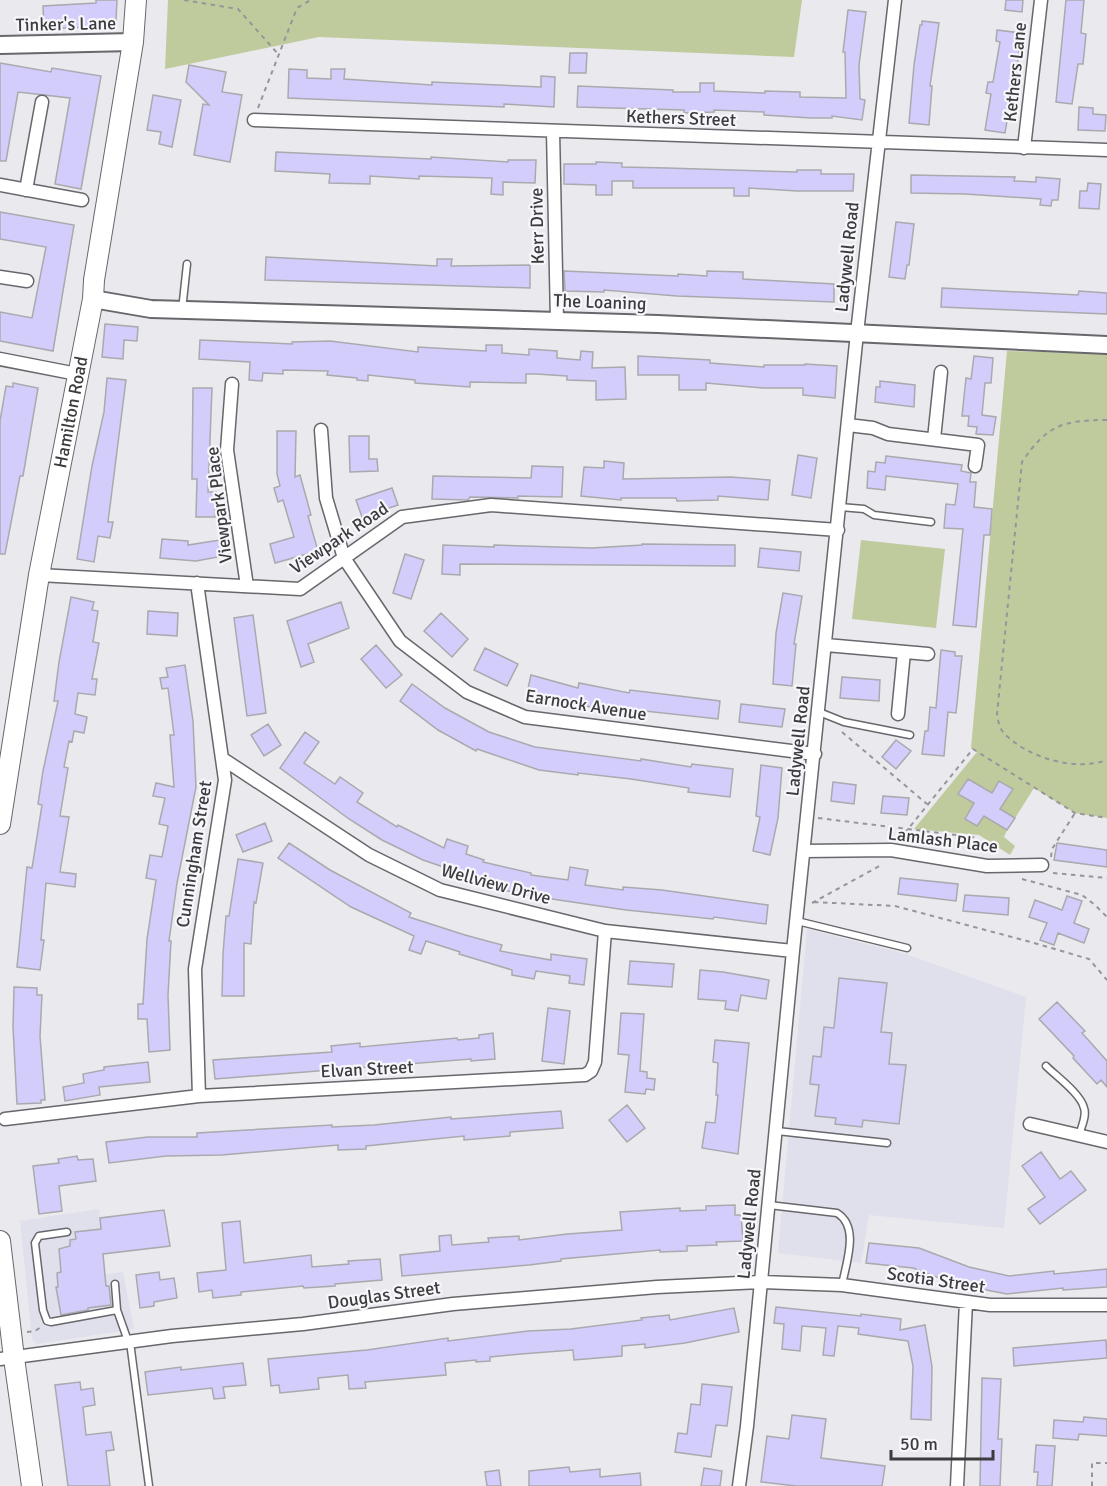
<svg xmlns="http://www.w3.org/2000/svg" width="1107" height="1486" font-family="Signika,sans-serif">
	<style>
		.built { fill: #e0dfec }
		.green { fill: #bfcb9d }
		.building { fill: #d2cdfb; stroke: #a9a9ae; stroke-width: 1.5 }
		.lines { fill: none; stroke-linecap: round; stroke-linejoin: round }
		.lane-casing { stroke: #67676c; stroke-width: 9 }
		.street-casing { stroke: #67676c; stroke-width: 15 }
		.secondary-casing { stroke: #67676c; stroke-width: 20 }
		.primary-casing { stroke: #67676c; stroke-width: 22 }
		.path { stroke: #96969a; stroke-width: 2; stroke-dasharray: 4.5 4.5; stroke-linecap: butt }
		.lane { stroke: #fff; stroke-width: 6 }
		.street { stroke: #fff; stroke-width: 12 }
		.secondary { stroke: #fff; stroke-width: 16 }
		.primary { stroke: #fff; stroke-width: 20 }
		.labels { text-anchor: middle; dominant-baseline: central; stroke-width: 4.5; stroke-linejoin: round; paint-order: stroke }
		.street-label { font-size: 18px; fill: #3c3c3e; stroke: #f6f6fb }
	</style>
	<rect width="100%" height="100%" fill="#e9e9ee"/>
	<path class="built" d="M807 929 906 954 1026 997 1004 1228 869 1215 861 1263 778 1253Z
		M99 1209 106 1274 123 1272 134 1329 37 1344 32 1339 20 1221Z"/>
	<path class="green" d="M168 0H802L794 57 319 37 165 69Z
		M1007 351 1107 354V818L1075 813 1034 788 1015 818 1000 809 1013 789 1000 781 992 793 968 779 958 793 974 803 965 819 977 826 984 816 1007 830 1004 837 1015 846 1010 855 979 835 914 829 977 752 971 748Z
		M861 540 945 549 936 628 852 619Z"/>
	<path class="building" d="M96 0H117L116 20 112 26 44 29 43 6 96 3Z
		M1006 0H1023L1022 12 1005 10Z
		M1066 0H1084L1081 33 1086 34 1083 64H1078L1072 104 1056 102Z
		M848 10 866 12 859 65 860 99 865 100 862 120 832 116V118H811L764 115V112L714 110V112L684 113V110L577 107 578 86 673 90V92H700V83H714V91L765 93V91L800 92V97L846 98 845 52H843Z
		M922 21 939 23 930 86H932L929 125 909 123 914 65 920 25H922Z
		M997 30 1021 33 1014 97H1011L1005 133 985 130 991 94 986 93 988 82H993L1000 42 996 41Z
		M570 53H587L586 73H569Z
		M0 63 51 72 52 68 101 76 81 189 55 184 70 98 18 92 6 161H0Z
		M189 65 226 72 222 92 242 95 230 162 194 155 203 104 209 105 186 82Z
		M289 69 307 70V78L331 79V69H345L344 79 432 85V82L541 87V76L555 77 554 107 504 104V107L288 98Z
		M153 95 181 100 172 147 159 144 161 132 147 130Z
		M1079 107 1093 108V114L1106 115 1105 131 1078 130Z
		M276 152 431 159V157L508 162V160H536L535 183 503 182V195L491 194 492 178 419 176V179L370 176V184L329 183 330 174 275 171Z
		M596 162 622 163V167L667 168 797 172V170H821V174H854L853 191H797L749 188V196H734V188H633V181H612V195H596V185L564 184V164H596Z
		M911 175 1015 177 1014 181 1036 182V177L1060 179 1058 200H1052L1051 206 1040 205 1041 199 965 194 911 193Z
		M1088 183 1101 184 1099 209 1079 208 1080 191H1087Z
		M0 212 74 225 53 351 0 341V312L32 318 46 247 0 239Z
		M896 222 914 224 909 265H907L905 279 889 277Z
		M266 257 437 266V259H452L451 266 530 265V288L265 280Z
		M564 271 678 276V274L707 276V271L743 272V279L834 284V302L677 296 604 290V292L565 291Z
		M942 288 1078 295 1079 291 1107 293V314L941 307Z
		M105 324 138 327 137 341 124 340 123 359 102 357Z
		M200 340 292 344V342L330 341 418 352V347L486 351V345H502V353L529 355V349L557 351V358L580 360 581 351 593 352 592 368 625 367 626 399 596 400V381L567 380V376L536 374H526V383L470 382V387L415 383V380L368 375V381L357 380V378L327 375 328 371 283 370V374L263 373 262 381 249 380 250 362 199 359Z
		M638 356 710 360V363L764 367V365H805V364L837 366 835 398 803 395V388H763L706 383V390H679V375H638Z
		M974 356 993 358 991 383H985L982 415 996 417 993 435 976 434 977 427 968 426 969 416H962L966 378 971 379Z
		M107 378 126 380 108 522H113L110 538 98 536 94 562 77 559 92 466 104 412Z
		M880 381 915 385 914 407 875 402 876 387H880Z
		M13 383 38 388 23 476H20L5 554H0V421L6 386 13 387Z
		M193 388H212L208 492H216L215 517H196L197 479H192Z
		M277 431H296L295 477 300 475 311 515 308 516 318 551 275 563 270 544 294 537 283 500 278 502 274 488 280 486 277 474Z
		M349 436H369V459H377L378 471 350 472Z
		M798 455 817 458 811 498 792 495Z
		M886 456 962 465 961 471 971 473 970 482H976L974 507 992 509 990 535H984L976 627 953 625 963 529 944 528 946 504 955 505 958 484 886 476 885 490 867 488 868 471 875 472 876 462 885 463Z
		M604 461 624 463 623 479 731 477 770 480 768 500 718 496V500L677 501 676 498H621V500L581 496 584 467 604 468Z
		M532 466 563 467 562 497 518 496V498L470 497 468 500 432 499 433 476 531 478Z
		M392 488 398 505 362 517 356 500Z
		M162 539 188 541V545L226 539 229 555 196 561 160 558Z
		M642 544 735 545V566L460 564V575L442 574 443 545 494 547V545L592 548 642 545Z
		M760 548 801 552 799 571 758 567Z
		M405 554 424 560 411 599 393 593Z
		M783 593 802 596 794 644H796L792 686 773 684 776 633Z
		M71 597 94 602 92 610 98 611 93 642 99 643 92 679H97L95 695 78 693 75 714 87 717 84 733 74 731 72 742 69 741 64 767 68 768 60 816 69 817 60 872 76 874 75 887 46 883 41 940H44L40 970 17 967 27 867 32 868 42 805 38 804 43 771 58 701H54L59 662Z
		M341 602 349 628 308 644 314 662 301 667 287 621Z
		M148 611 178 613 177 636 147 634Z
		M441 613 468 639 452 657 424 631Z
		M253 615 266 713 247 716 234 618Z
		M376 645 402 675 386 688 361 659Z
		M485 648 518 664 507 686 474 670Z
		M941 650 955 652V656H962L956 713 948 712 944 756 922 754 925 731H928L930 707 936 708Z
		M185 665 193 721 196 787 177 883 169 941H171L168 995 170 1050 149 1052 147 1019H138V1004H143L147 939 156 880 146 878 150 855 162 857 168 826 159 824 165 798 153 796 156 783 174 787 170 735H174L168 688 162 689 160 678 168 677 166 668Z
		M531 675 578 688 579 683 629 693 630 690 720 701 718 719 617 708 616 712 565 702 527 693Z
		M842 677 880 680 879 701 840 698Z
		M412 684 445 708 489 732 535 747 641 761V759L691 767 692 764 733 769 730 797 688 792 689 788 631 779 578 773V775L539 770 477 749 476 751 438 730 400 701Z
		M741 704 785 709 782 727 739 722Z
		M268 724 281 745 264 756 251 735Z
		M305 732 319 742 304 763 335 784 340 777 363 793 357 802 397 827 398 825 444 848 447 839 468 846 466 854 484 860 483 862 531 873V875L568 880 570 867 588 870 585 885 623 890V887L662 890 768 905 766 924 714 917 713 919 626 910 532 896 489 887 490 883 423 860 382 840 349 819 280 768Z
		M896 740 911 751 896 769 882 757Z
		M761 765 782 768 778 818 770 855 753 851 760 817 756 816Z
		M968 779 992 793 999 781 1013 789 1000 809 1015 818 1007 830 984 816 977 826 965 819 974 803 958 794Z
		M833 782 856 785 854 804 831 801Z
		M883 796 909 798 907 815 881 813Z
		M265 823 272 841 243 852 236 835Z
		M289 843 330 870 411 913 409 917 465 935 502 945 500 951 551 960V954L587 959 584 985 569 983 570 976 536 971 534 979 512 975V970L459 954 460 952 426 941 421 954 409 950 414 936 351 907 278 858Z
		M1057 843 1107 850V867L1054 860Z
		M238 859 263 863 256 903 254 902 251 944 244 943V996H222L223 954 226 916H229Z
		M900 878 958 884 956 901 898 894Z
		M965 895 1009 898 1008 915 963 911Z
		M1067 896 1082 901 1074 923 1089 929 1084 943 1058 933 1054 945 1040 940 1047 923 1029 917 1035 900 1062 910Z
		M630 961 674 964 672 987 628 984Z
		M700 970 723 972 769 980 766 999 741 995 738 1011 725 1009 726 1001 698 999Z
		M839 978 887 983 881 1032 892 1033 889 1064 906 1065 899 1124 863 1120 862 1127 835 1124 836 1118 815 1116 819 1085 810 1084 813 1056 821 1057 824 1027 834 1028Z
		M14 987 37 988V995H42L40 1036 45 1100H41V1103L17 1104 13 1027Z
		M1057 1002 1085 1031 1082 1033 1107 1061V1087L1101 1080 1097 1084 1073 1058 1074 1056 1039 1019Z
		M548 1008 570 1011 564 1064 542 1061Z
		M621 1013 644 1014 640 1071 647 1072V1078L655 1079 654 1090 646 1089 645 1094 625 1092 629 1055 618 1054Z
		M493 1033 495 1059 471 1061V1059L215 1079 213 1060 332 1052 331 1046 360 1043V1047L457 1038 458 1040 479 1038V1035Z
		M715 1040 749 1043 738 1154 702 1148 706 1122 715 1123 718 1095H716L718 1063 713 1062Z
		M148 1062 150 1082 99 1087 100 1095 65 1101 63 1087 84 1083 83 1074 104 1070V1067Z
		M627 1105 645 1128 627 1142 609 1120Z
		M561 1111 563 1128 510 1132V1136L464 1140V1136L366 1146V1149L338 1150V1145L222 1155 166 1156 109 1163 106 1142 148 1137H197V1133L332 1125V1127L374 1125 451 1117V1119Z
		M1041 1152 1060 1179 1071 1171 1086 1190 1040 1224 1028 1209 1045 1197 1022 1166Z
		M77 1156 78 1160 93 1159 96 1181 59 1186 62 1211 39 1214 33 1166 59 1163 58 1159Z
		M735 1205V1215H741L743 1241 716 1242 717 1245 687 1246V1251L660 1252V1250L561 1259V1261L529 1265 402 1276 400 1255 440 1251 439 1236 451 1235 452 1245 489 1242 488 1238 519 1236V1240L567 1234 622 1230 620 1212 680 1208V1211L706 1210V1206Z
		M164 1210 170 1246 103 1254 106 1286H109L111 1305 88 1308V1310L61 1315 56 1287H58L57 1273 61 1272 59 1249 70 1246V1240L76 1239 75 1232 101 1229 100 1218Z
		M240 1221 244 1263 311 1255 312 1267 349 1264 348 1261 380 1259 382 1280 335 1284V1286L304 1288 303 1286 241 1292V1295L213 1298 212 1290 199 1292 197 1273 226 1270 222 1223Z
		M869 1243 919 1248 969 1267 1009 1276 1054 1271V1274L1107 1269V1287L1063 1290V1288L1007 1294 955 1284 913 1268 866 1263Z
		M159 1272 160 1280 174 1278 177 1298 154 1302V1306L140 1308 136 1275Z
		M776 1307 861 1316V1314L901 1319 900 1330 925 1325 932 1367 931 1420 911 1419 913 1366 908 1341 858 1334 859 1328 838 1326 834 1356 823 1355 826 1328 802 1326 800 1351 782 1349 784 1324 774 1323Z
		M734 1308 739 1332 685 1343 645 1348V1344L622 1346V1356L574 1360 573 1350 521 1354 490 1357V1361L476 1362V1360L445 1363 446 1375 365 1382 366 1388 349 1389 348 1375 318 1378 319 1389 280 1393 279 1385 271 1386 268 1359 367 1350 448 1338V1341L528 1331 571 1329 642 1320 641 1318 669 1315 670 1320Z
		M1106 1340 1107 1358 1014 1366 1013 1348Z
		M243 1363 246 1385 223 1387 225 1398 214 1399 212 1388 148 1395 145 1372 181 1367V1370Z
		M982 1378 1001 1379 998 1439H1002L1000 1486H980Z
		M80 1382 81 1390 93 1388 95 1405 83 1407 86 1435 111 1432 114 1450 106 1451 110 1486H68L55 1385Z
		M702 1384 732 1387 727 1426 716 1425 711 1457 675 1452 678 1433 687 1434 691 1404 700 1405Z
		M792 1415 826 1419 821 1458 885 1466 882 1486H796L761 1482 767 1436 789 1439Z
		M1084 1417 1107 1419V1436L1079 1434 1078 1440 1053 1438 1054 1420 1083 1422Z
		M1036 1445 1055 1446 1052 1486H1037L1038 1472H1034Z
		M569 1467 570 1472 600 1469V1477L640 1473 641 1486H529V1471Z
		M704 1468 722 1471 720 1486H701Z
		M499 1470 501 1486H487L485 1472Z"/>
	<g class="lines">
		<defs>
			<path id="lane" d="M182 310 187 264
				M840 507 864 509 874 515 931 522
				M819 712 844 722 910 735
				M797 921 907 948
				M1046 1066C1056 1076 1081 1094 1084 1108 1087 1116 1081 1127 1079 1136
				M777 1131 887 1143
				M769 1205 837 1213C860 1227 846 1263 842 1285
				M67 1232 39 1236 35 1243 43 1310 47 1321 51 1322 117 1310 128 1341
				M115 1284 117 1310
				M130 1342 149 1486"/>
			<path id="street" d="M254 120 1107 150
				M553 131 557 321
				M1024 148 1041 0
				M0 185 82 200
				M26 190 42 102
				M0 277 27 281
				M0 359 77 374
				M232 384 227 450 247 586
				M848 425 873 428 888 434 978 445 975 466
				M321 430 326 498 344 558 400 641 467 692 525 717 815 754
				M934 439 941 372
				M39 575 300 589 402 517 491 505 838 530
				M197 583 225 780 195 969 199 1096
				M826 645 928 654
				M898 714 904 652
				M223 759 369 855 440 890 605 931 793 951
				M804 851 891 850 987 866 1042 865
				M5 1119 199 1096 585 1075 591 1071 595 1062 605 931
				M1030 1124 1107 1142
				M0 1359 172 1336 303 1324 453 1304 657 1287 760 1282 842 1285 990 1305H1107
				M739 1486 747 1426 793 951 857 333 895 0
				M957 1486 966 1302"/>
			<path id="secondary" d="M0 45 133 42
				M93 299 151 309 658 324 1107 345"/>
			<g id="primary">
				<path id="s1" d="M0 824 39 575 93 299 94 280 133 42 136 0"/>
				<path d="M0 1241 14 1358 32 1486"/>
			</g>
		</defs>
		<use href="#lane" class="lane-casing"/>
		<use href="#street" class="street-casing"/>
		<use href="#secondary" class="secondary-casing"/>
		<use href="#primary" class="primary-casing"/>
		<path class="path" d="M184 0 238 9 279 55
			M258 108 297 8 311 0
			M1107 420C1063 420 1047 425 1022 462L997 714C998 720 999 727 1003 732 1025 757 1075 772 1107 760
			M842 732 927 804
			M818 818 973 837 996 852
			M899 840 973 749 1075 813 1107 818
			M1051 857 1052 849 1075 813
			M1053 873 1107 878
			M1022 879 1082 895 1095 905 1107 917
			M814 902 895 906 1027 941 1089 959 1107 980
			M812 903 883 864
			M27 1332 35 1331 41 1327
			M1092 1486V1463H1107"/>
		<use href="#lane" class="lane"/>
		<use href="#street" class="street"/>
		<use href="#secondary" class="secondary"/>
		<use href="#primary" class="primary"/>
	</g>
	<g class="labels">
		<g class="street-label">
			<text transform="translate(66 24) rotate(-1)">Tinker's Lane</text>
			<text transform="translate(1015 72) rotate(-84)">Kethers Lane</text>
			<text transform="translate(681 118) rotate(2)">Kethers Street</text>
			<text transform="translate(537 226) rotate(-91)">Kerr Drive</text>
			<text transform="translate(847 257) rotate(-84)">Ladywell Road</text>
			<text transform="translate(600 302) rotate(2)">The Loaning</text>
			<text stroke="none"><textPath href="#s1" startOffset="418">Hamilton Road</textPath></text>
			<text transform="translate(219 505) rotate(-97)">Viewpark Place</text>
			<text transform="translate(339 538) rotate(-34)">Viewpark Road</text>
			<text transform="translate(586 705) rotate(9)">Earnock Avenue</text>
			<text transform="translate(798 741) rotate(-84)">Ladywell Road</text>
			<text transform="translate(943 840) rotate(7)">Lamlash Place</text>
			<text transform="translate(194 854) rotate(-81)">Cunningham Street</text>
			<text transform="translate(496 884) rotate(15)">Wellview Drive</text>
			<text transform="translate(367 1069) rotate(-3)">Elvan Street</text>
			<text transform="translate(749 1224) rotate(-84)">Ladywell Road</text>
			<text transform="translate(936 1280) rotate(8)">Scotia Street</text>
			<text transform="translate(384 1295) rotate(-8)">Douglas Street</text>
		</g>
	</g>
	<path d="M891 1450v9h102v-9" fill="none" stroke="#3c3c3e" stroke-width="3"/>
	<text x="900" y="1450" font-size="18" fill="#3c3c3e" stroke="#f6f6fb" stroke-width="4.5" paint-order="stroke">50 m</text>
</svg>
